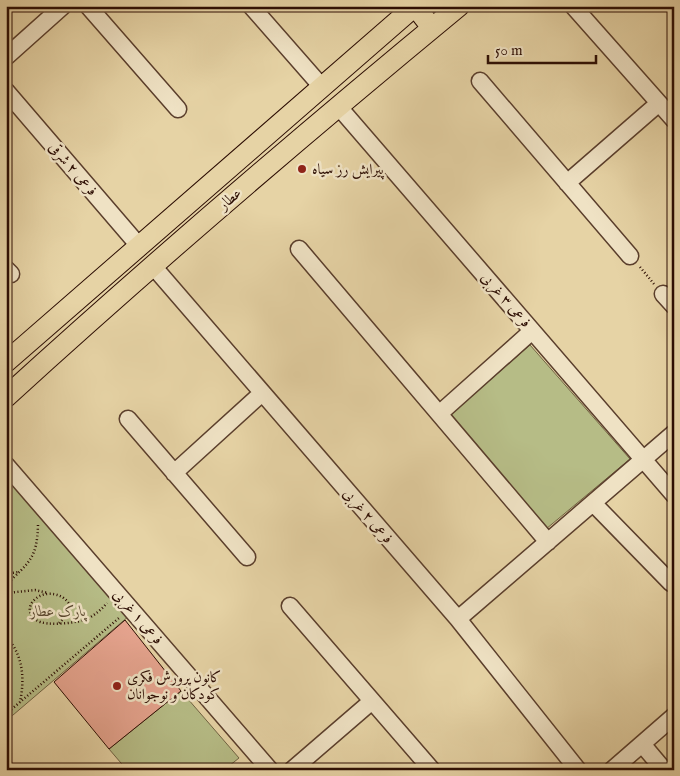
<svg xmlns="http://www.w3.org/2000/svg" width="680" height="776" font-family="'IM FELL English',Amiri,serif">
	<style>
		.green { fill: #b6bc86; stroke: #716444 }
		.building { fill: #e6a48f; stroke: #2c0d03 }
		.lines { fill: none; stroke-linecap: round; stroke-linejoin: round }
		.minor-casing { stroke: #5a3e2c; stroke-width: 19 }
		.major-casing { stroke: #2c0d03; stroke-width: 22 }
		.path { stroke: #2c0d03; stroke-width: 2.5; stroke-dasharray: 1 2.5; stroke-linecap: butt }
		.minor { stroke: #efe2c4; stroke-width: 16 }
		.major { stroke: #e6d3a5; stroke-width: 20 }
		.poi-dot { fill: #8f2418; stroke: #efe2c4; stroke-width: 2 }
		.labels { text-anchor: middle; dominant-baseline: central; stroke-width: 5; stroke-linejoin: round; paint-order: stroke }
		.street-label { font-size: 15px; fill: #2c0d03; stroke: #efe2c4 }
		.poi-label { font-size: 15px; fill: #2c0d03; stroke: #efe2c4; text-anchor: start }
		.park-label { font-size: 15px; font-style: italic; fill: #5c4a31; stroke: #efe2c4 }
	</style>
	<rect width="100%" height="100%" fill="#e6d3a5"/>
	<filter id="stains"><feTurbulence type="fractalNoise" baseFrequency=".004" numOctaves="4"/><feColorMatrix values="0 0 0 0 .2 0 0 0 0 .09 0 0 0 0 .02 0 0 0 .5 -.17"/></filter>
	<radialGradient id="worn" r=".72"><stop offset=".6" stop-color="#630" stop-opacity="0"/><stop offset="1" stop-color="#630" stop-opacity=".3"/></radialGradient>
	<path class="green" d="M530 345 630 459 546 529 449 416Z
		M6 473 129 616 6 721Z
		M181 691 239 758 224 770H127L109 749Z"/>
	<path class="building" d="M125 620 181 691 109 749 54 682Z"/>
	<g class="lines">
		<defs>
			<path id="minor" d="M88 6 178 109
				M251 6 322 87
				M573 6 674 120
				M6 57 63 6
				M480 81 630 256
				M6 91 140 247
				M338 106 674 495
				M567 183 659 103
				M299 249 548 542
				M153 266 458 619 578 770
				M6 269 11 274
				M663 294 674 306
				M439 414 532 331
				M128 419 247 557
				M6 465 270 770
				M174 473 262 393
				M593 503 671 583
				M290 606 432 770
				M458 619 674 433
				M642 744 664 770
				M292 770 372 701
				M612 770 674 716"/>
			<path id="major" d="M6 362 415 6 432 28
				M6 397C153 263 305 133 459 6"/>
		</defs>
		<use href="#minor" class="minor-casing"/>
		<use href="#major" class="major-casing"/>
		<path class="path" d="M640 267 654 284
			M6 574 18 572
			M6 585C29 562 37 559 38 525
			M6 591C12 601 11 611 6 621
			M7 593 35 590 48 593
			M59 623 69 613 70 605C65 597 57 593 47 594 34 595 22 610 36 620 46 627 79 623 89 618 96 614 102 609 107 603
			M6 636C23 655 25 678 20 702
			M6 714 119 618"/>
		<use href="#minor" class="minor"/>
		<use href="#major" class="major"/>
	</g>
	<g class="poi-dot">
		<circle cx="302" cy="169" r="5"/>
		<circle cx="117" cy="686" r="5"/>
	</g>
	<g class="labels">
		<g class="street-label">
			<text transform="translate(73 169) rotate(49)">فرعی ۲ شرقی</text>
			<text transform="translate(230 199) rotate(-41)">عطار</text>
			<text transform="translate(506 300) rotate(49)">فرعی ۳ غربی</text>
			<text transform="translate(368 516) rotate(49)">فرعی ۲ غربی</text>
			<text transform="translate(138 617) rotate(49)">فرعی ۱ غربی</text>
		</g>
		<g class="poi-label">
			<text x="312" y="169">پیرایش رز سیاه</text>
			<text x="127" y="677">کانون پرورش فکری<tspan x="127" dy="17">کودکان و نوجوانان</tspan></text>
		</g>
		<g class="park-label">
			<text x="58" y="611">پارک عطار</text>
		</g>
	</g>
	<rect width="680" height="776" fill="none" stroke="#e6d3a5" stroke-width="25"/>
	<rect x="8" y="8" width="665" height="761" fill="none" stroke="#2c0d03" stroke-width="2.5"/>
	<rect x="12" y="12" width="655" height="751" fill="none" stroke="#2c0d03"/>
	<path d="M488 55v8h108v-8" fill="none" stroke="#2c0d03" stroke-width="2.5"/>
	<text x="495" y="55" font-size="15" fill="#2c0d03" stroke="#efe2c4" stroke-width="4" paint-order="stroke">50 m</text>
	<rect width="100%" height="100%" filter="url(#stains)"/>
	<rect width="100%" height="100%" fill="url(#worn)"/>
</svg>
